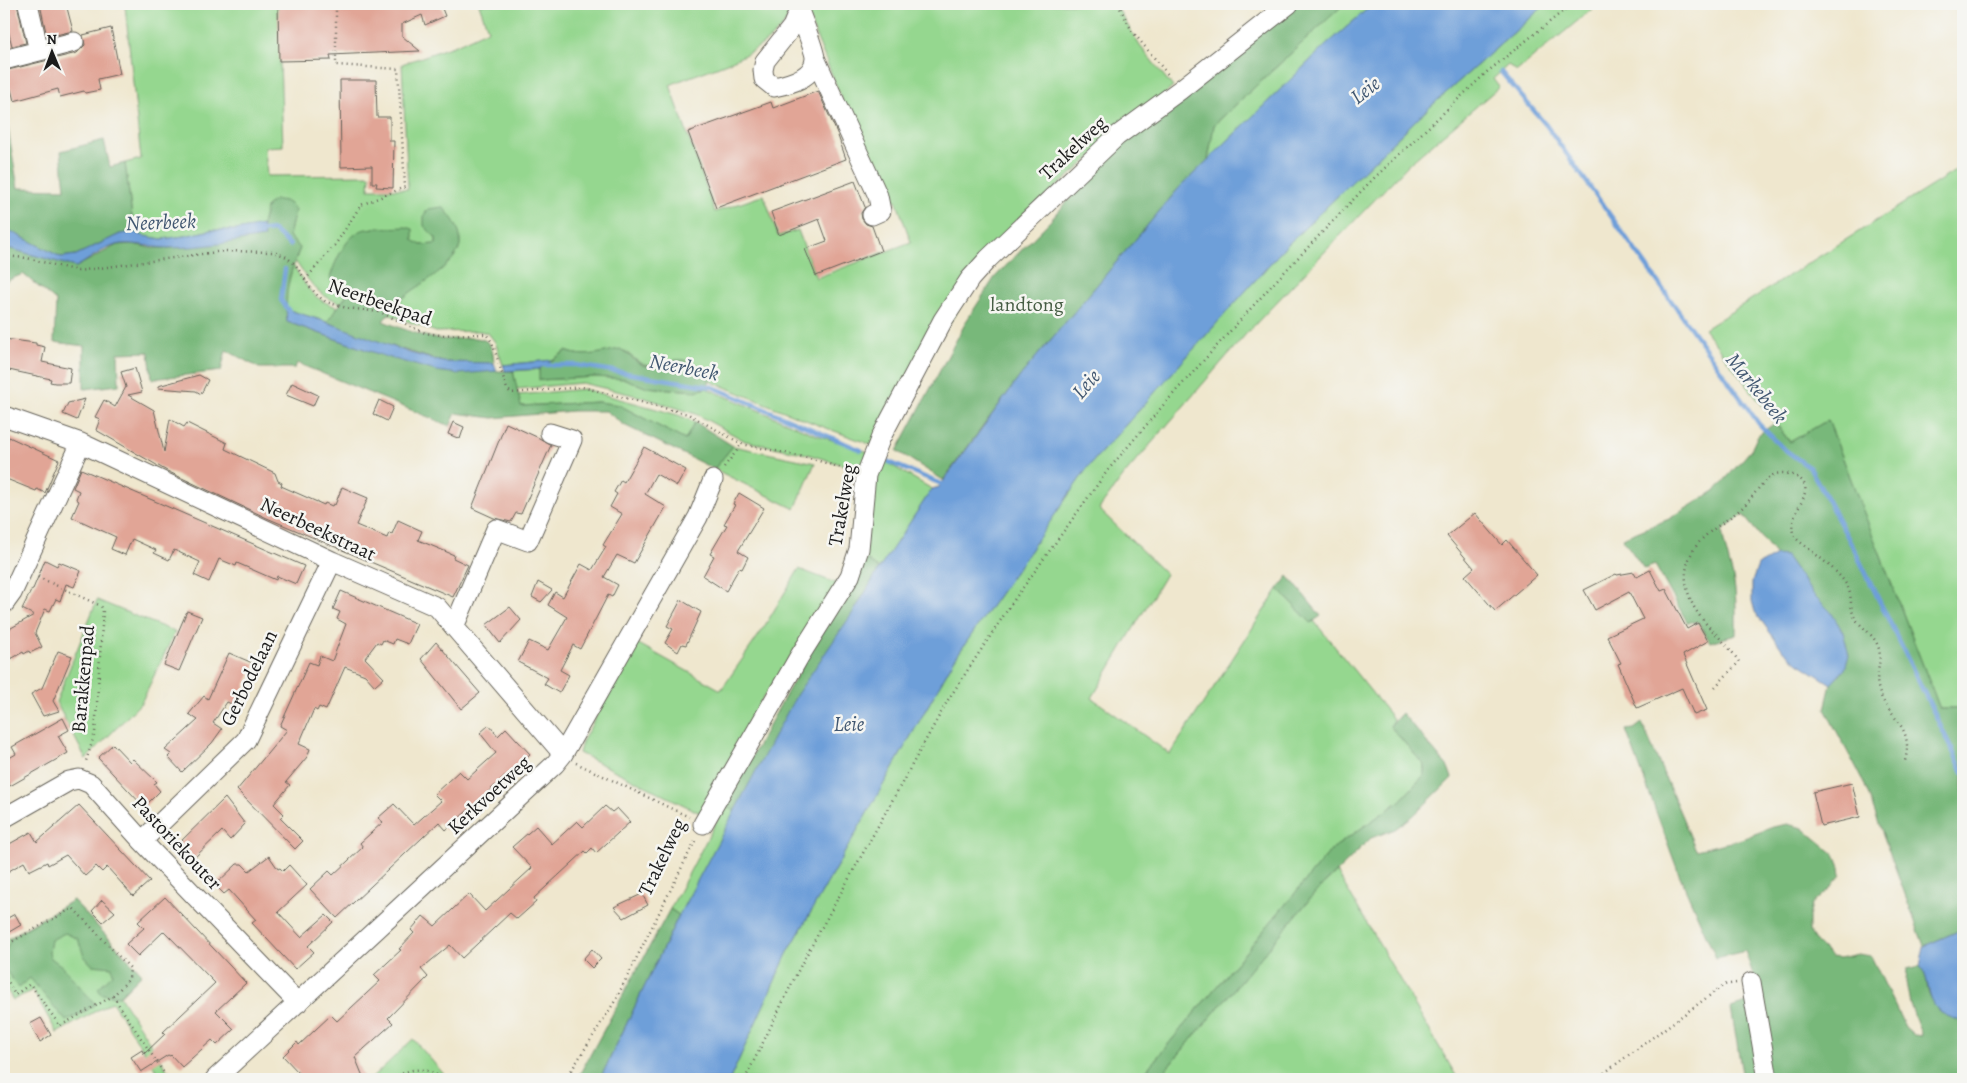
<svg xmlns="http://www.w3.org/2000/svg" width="1967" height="1083" font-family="Alegreya,serif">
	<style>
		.green { fill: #95d78f; stroke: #587a56 }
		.forest { fill: #78b87a; stroke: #4a6a4b }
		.water { fill: #6e9fd9; stroke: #455e7a }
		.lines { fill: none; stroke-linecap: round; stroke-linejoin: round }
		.stream { stroke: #6e9fd9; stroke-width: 4.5 }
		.building { fill: #e1a596 }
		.minor-casing { stroke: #66635a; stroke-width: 21 }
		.path { stroke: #66635a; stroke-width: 2.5; stroke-dasharray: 1 4; stroke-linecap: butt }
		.minor { stroke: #fff; stroke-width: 19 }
		.labels { text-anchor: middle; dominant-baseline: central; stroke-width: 5; stroke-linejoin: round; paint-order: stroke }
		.street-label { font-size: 20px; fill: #1c1c1c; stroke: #f6f6f2 }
		.park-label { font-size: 20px; fill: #465d44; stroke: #f6f6f2 }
		.water-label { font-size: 21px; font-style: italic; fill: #415771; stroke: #f6f6f2 }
	</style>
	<rect width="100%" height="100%" fill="#f6f6f2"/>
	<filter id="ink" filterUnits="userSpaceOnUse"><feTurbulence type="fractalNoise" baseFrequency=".02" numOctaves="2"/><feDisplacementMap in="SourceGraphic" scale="10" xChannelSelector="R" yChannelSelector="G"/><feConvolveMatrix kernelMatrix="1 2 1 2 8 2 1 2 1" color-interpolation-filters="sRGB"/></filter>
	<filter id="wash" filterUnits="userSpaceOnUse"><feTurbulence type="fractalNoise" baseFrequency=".0096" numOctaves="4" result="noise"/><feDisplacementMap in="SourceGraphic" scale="20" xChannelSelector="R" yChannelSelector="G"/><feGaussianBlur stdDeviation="1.12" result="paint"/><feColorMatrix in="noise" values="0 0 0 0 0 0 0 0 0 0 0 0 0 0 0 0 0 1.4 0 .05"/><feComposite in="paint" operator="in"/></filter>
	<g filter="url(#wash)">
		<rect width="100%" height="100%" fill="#efe7ce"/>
		<path class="green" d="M143 4H278L283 146 265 147 267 176 370 175 369 189H408L402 64 456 45 488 30 479 4H793C791 9 789 17 786 22 758 59 710 67 670 85L715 212 764 195 778 236 798 230 816 278 911 242 896 200 887 204 868 163 803 4H1115L1140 46 1173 87 1011 226 872 445 813 423 710 381 705 371 675 360C650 369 645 369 625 351 606 353 584 359 566 351L552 360 503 365 495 342 488 333 479 331 436 332 388 314C406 290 436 277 456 255L424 226 436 238V244L421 245 384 229H367L334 284 346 289V296L341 303C316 296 309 280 295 261L300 248 289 236 295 210 267 205 262 225 236 230H211L184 236 162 239 144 236 134 232 125 163 141 159 125 6Z
			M1344 4H1373L1325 46 1208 160 1214 125Z
			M1546 4H1598L1517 71 1508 65 1493 79 1499 87 1408 165 1246 334 1124 475 1099 509 1166 574 1092 698 1170 754 1278 589 1311 623 1314 621 1394 720 1390 726 1424 765V775L1400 801 1332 849 1139 1079H730L787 954 954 660 1088 467 1285 247 1421 115Z
			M1963 166V709H1940L1828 420 1790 442 1704 329Z
			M293 265C307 287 312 300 338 307L327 322 286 309 285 297Z
			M539 369 540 380 595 377 626 379 645 387 696 391 706 388 814 434 868 452 863 471 807 454 745 441 696 414 642 397 582 383 517 389 513 371Z
			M584 389 678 415 695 422 685 440 619 405 598 402 520 406 518 395Z
			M733 446 815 463 795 509 714 469Z
			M879 458 932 489 879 569 865 558 872 482Z
			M799 569 838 584 755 710 702 814 579 753 582 742 637 643 721 690 761 632Z
			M97 600 175 632 141 703 86 759 56 702Z
			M725 805 735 811 679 915 670 909Z
			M1337 872 1458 1079H1158L1315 893Z
			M73 900 142 974 120 996 173 1079H162L112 1002 57 1033 33 990 13 1000 4 985V941Z
			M413 1039 448 1079H371Z"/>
		<path class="forest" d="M1289 4H1344L1214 125 1208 160 1179 188 1021 375 943 480 897 451 967 320 995 277 1051 220 1123 138Z
			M4 105 18 188 65 189 61 151 104 140 110 167 125 163 134 232 120 234 76 255 61 257 14 233 4 234Z
			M275 200C285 200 290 202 295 210L289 236 300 248C288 277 285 291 287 322L387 357 487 371H513L521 406 598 402 619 405 685 440 695 422 733 446 714 469 624 425 606 411H573L493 418 456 413 450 426 297 363 295 368H259L226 350 221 371 152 379 149 352 118 353 119 385 84 389V346L54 342 56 301 23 274 4 282V247L76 267 117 245 133 244 151 248H170L263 237 262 225 267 205Z
			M443 207C452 218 462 229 460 245 457 264 419 285 404 297 396 304 390 312 383 321 401 328 420 336 439 339 451 341 477 334 486 341 493 346 493 355 494 363L443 362 363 337 327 322 346 296V290L334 284 330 278C335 261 347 233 366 229 378 227 394 228 406 227L413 229V240L421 245 436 244V238L424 226V215L428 209Z
			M620 349C629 353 636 364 646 366 654 367 664 363 672 361 689 356 703 368 710 381L706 388 696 391 645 387 625 379 595 377 539 380V369L566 351C584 359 602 352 620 349Z
			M1828 420 1940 709H1963V929L1924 946 1864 783 1825 709 1831 684 1845 669 1831 612 1812 593 1786 557 1776 555 1743 515 1722 531C1724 545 1728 558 1732 573 1737 592 1736 615 1736 635L1710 642 1698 622H1687L1655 565 1644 569 1622 538 1669 519 1716 490 1751 450 1758 435 1775 423 1790 442Z
			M865 558 879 569 735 811 725 805 789 689Z
			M1288 576 1321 616 1311 623 1278 589Z
			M1402 713 1448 767 1452 778 1413 816 1395 829 1371 838 1315 893 1158 1079H1139L1332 849 1400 801 1424 775V765L1390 726Z
			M1642 723 1696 850 1739 840 1773 827 1787 824 1803 828 1835 855 1840 867 1841 875 1829 889 1812 904 1809 916V931L1816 942 1831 957 1840 958 1858 954 1871 956 1905 1027 1914 1035 1922 1036 1910 1004 1906 982 1907 969 1920 966C1931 980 1924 986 1931 999 1936 1007 1955 1016 1963 1023V1079H1743L1731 1008 1761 998 1745 951 1716 958 1679 874 1626 730 1634 729Z
			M73 900 142 974 119 996 101 994 98 988 113 974 112 967 92 965 84 956 78 939 65 933 51 940 49 953 51 958 63 967 95 1004 86 1011 66 1021 30 978 19 987 5 970 4 964V954L12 937Z
			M670 909 679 915 600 1079H577Z"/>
		<path class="water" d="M1373 4H1546L1421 115 1285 247 1088 467 954 660 787 954 730 1079H600L679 915 797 694 856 608 879 569 932 489 939 487 1021 375 1179 188 1325 46Z
			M262 225 264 237C232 242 199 248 167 248 152 248 130 241 117 245 103 248 89 260 76 267L4 247V232L14 233 61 257 76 255 120 234 134 232 144 236 162 239 184 236 211 230H236Z
			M286 309 327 322 410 353 443 362 494 363 497 371 459 374 436 371 387 357 287 322Z
			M552 360 539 369 505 371 503 365Z
			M1776 555 1786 556 1812 593 1831 612 1843 632 1849 655 1845 669 1831 684 1798 663 1782 649 1755 612 1752 601V582L1758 565Z
			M1963 929V1023C1955 1018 1945 1017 1938 1010 1925 996 1931 980 1920 966L1924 946Z"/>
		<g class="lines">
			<path class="stream" d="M1501 72 1546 125 1759 424 1784 449 1810 468 1853 547 1963 772
				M257 232 273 230 290 245
				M285 269 281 300 291 314
				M539 365H576L713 387 861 450
				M889 462 946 486"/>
		</g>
		<g id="blocks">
			<path class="building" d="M4 4H17L26 43 12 46 4 14Z
				M40 4H66L73 31 47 37Z
				M278 4H446L441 6 445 16 425 25 422 15 402 24V36L420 51 330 55 331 60 279 61Z
				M111 28 120 74 98 79 100 90 85 93 84 91 60 97 58 89 14 101 11 89 4 91V71L77 53 85 45 83 35Z
				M340 80H376L377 117H390V141H394L393 188 376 187 377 183H372V166L341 167Z
				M818 91 837 133 846 159 716 208 688 132 771 102 773 108Z
				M855 181 865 207 861 213 862 219 866 224 872 226 881 251 816 276 805 249 827 241 819 219 779 235 771 212Z
				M4 339 36 343V345L45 347 42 362 71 368 69 383H55L50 382 51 379 4 369Z
				M135 368 142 392 128 395 154 410 164 452 170 419 184 427 187 423 227 443 225 449 275 473 278 481 282 483 281 486 324 505 325 503 332 506 333 504 335 505 342 487 368 498 356 525 387 538 389 533 392 534 398 520 422 531 418 540 454 555 453 558 468 565 453 597 267 518 167 471 96 430 100 419 95 417 104 400 115 407 126 387 121 372Z
				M199 375 208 380 201 394 196 391 158 388V386Z
				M292 383 318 395 313 406 286 395Z
				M85 399 77 420 63 414 68 403Z
				M379 400 393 407 387 421 373 414Z
				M453 422 464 427 460 439 448 434Z
				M506 423 539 438 551 445 521 514 516 513 511 522 494 518 472 508Z
				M9 437 59 460 45 493 37 489 36 491 4 478V449Z
				M644 447 686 470 677 486 656 474 645 494 666 507 634 563 617 555 604 577 618 585 612 597 608 595 580 649 573 645 560 670 569 675 559 693 544 684 548 678 518 662 529 641 548 650 567 617 548 605 555 592 563 597 581 564 592 570 606 547 603 545 622 514 610 507 617 494 614 492 621 480 624 482Z
				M81 469 304 566 296 584 277 576 276 580 237 563 236 566 219 559 209 582 194 575 200 562 174 550 169 560 154 553 156 550 132 539 125 555 111 549 116 537 72 517 79 501 76 499 79 491 73 488Z
				M739 493 764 508 738 551 748 557 742 569 739 568 726 591 703 576 714 556 710 554 727 525 724 524 735 505 733 504Z
				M1475 513 1502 545 1507 540 1537 575 1495 611 1465 576 1474 568 1447 536Z
				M45 560 57 566 59 562 81 571 74 587 66 584 60 601 56 599 50 611 45 609 35 633 42 647 30 653 29 651 24 654 23 652 11 659 4 646V632L34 615 22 609 32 589H33Z
				M1650 570 1661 591 1666 589 1687 629 1698 623 1708 641 1683 655 1707 710 1694 715 1682 688 1637 708 1618 664 1621 663 1607 636 1643 619 1629 592 1595 610 1584 590 1616 574 1617 575 1634 572 1637 577Z
				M538 582 552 590 541 602 532 597Z
				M341 591 417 624 408 644 395 639 393 644 383 640 381 644 377 642 365 658 384 678 375 686 365 675 345 667 326 710 319 707 317 711 314 709 299 744 310 749 307 757 286 782 290 785 274 804 284 814 280 818 303 841 295 849 237 790 287 730 280 726 309 662 317 665 320 656 332 661 346 624 337 619 340 612 333 609Z
				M681 600 701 612 686 645 682 644 678 652 665 643 673 629 667 626Z
				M510 607 521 620 500 643 486 625Z
				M187 611 202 617 179 671 164 665Z
				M436 642 480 693 461 709 421 659Z
				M58 651 72 656 53 701 59 711 43 716 31 694 42 688Z
				M229 653 255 664 236 706 227 702 213 723 222 729 212 743 182 772 168 757 171 754 165 750 198 720 189 714 204 696 208 699Z
				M63 718 69 730 58 736 68 753 10 786 4 774V761L16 754 12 747Z
				M489 725 498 736 506 728 530 754 446 830 439 822 337 918 310 889 329 871 333 875 363 847 360 843 383 822 378 818 394 804 414 825 441 801 434 794 459 771 467 779 496 753 480 733Z
				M113 744 130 762 133 759 157 782 154 784 160 791 144 807 98 758Z
				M1852 783 1860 817 1821 826 1813 792Z
				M225 798 245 824 230 840 222 831 193 859 178 844Z
				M79 805 150 881 133 896 107 867 102 872 96 866 85 876 66 855 48 865 47 862 29 871 24 862 4 874V847L31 832 37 842Z
				M605 806 612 812 617 808 630 822 596 853 592 848 587 853 585 851 534 898 536 902 517 919 510 913 462 958 450 945 421 969 428 977 388 1018 393 1023 355 1057 364 1079H293L299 1073 283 1056 297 1042 299 1045 331 1015 337 1021 380 981 374 975 401 950 399 949 414 933 411 930 423 916 435 926 469 894 485 911 532 868 512 847 536 826 552 844 577 821 583 827Z
				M269 856 278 869 280 868 283 871 289 865 307 885 278 912 301 937 326 915 333 922 308 946 314 952 295 969 252 923 256 920 229 890 224 894 215 885 237 864H242L249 871Z
				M642 894 648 905 624 918 614 907Z
				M165 897 246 983 216 1011 234 1029 217 1045 212 1040 182 1067 171 1055 170 1056 168 1055 141 1072 131 1057 142 1050 144 1054 165 1034 163 1032 215 983 164 931 138 956 126 944 144 928 138 922Z
				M102 900 115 912 103 922 92 911Z
				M15 914 21 925 4 935V920Z
				M592 949 601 959 592 968 583 959Z
				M41 1018 51 1035 40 1042 30 1024Z"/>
		</g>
	</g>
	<g filter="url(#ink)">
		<use href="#blocks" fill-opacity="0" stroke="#66635a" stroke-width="1"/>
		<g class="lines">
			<defs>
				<path id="minor" d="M797 4 799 10C802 19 815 51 815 58 815 78 789 84 774 87L764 79 763 70 765 61 792 27 799 10
					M39 51 74 42
					M815 58 878 196 881 211 872 215
					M4 60 39 51 28 4
					M4 416 81 443 332 561 437 607 563 754
					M4 604 12 593 81 443
					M454 627 496 529 528 541 572 440 550 433
					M4 818 69 781 79 779 91 784 142 841 298 1003
					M703 824 799 657 850 576 859 549 866 475 881 437 943 320 970 279 988 259 1117 136 1180 90 1289 4
					M142 841 246 740 332 561
					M1751 982 1768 1079
					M215 1079 555 764 563 754 698 517 713 480"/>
			</defs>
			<use href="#minor" class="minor-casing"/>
			<path class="path" d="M1118 4 1132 31 1170 77
				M4 256 27 258 78 271 224 251 273 252 285 256 295 264 310 287 318 296 326 302 347 308 380 312 425 333 440 335 486 334 492 342 507 389 511 393 582 387 688 414 742 444 809 458 849 470
				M305 280 335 245 361 205 405 187 398 69 336 65V4
				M724 467 742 444
				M38 577 101 606 103 610 95 733 85 764
				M1715 687 1739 662C1721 632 1691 621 1686 582 1685 573 1687 561 1692 553 1703 531 1728 522 1745 505 1753 497 1760 484 1770 477 1776 472 1788 472 1795 476 1823 489 1784 514 1794 535 1796 540 1803 544 1808 548 1821 559 1836 569 1846 584 1853 594 1849 606 1854 616 1860 628 1875 634 1879 649 1882 662 1875 675 1878 687 1885 718 1915 723 1905 761
				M576 763 689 817
				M4 946 73 908 130 968 129 979 113 996 60 1026 30 984 15 995 4 974
				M113 996 168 1079
				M572 1070 575 1079
				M394 1079C408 1067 428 1066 442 1079
				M566 1079 615 1001 696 839
				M745 1079 802 963 948 700 1014 600 1108 470 1166 402 1273 284 1371 181 1487 72 1572 4
				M1596 1079 1724 985 1736 983"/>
			<use href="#minor" class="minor"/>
		</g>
	</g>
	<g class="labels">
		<g class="street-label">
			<text transform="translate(1073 148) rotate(-43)">Trakelweg</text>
			<text transform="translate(380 302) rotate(19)">Neerbeekpad</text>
			<text transform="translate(842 505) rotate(-80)">Trakelweg</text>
			<text transform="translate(318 529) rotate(25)">Neerbeekstraat</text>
			<text transform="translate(249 678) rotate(-64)">Gerbodelaan</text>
			<text transform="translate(83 679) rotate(-85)">Barakkenpad</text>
			<text transform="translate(489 795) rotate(-43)">Kerkvoetweg</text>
			<text transform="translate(177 843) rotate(47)">Pastoriekouter</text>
			<text transform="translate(662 857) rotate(-64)">Trakelweg</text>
		</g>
		<g class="park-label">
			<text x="1027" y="304">landtong</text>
		</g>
		<g class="water-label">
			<text transform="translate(1365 90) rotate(-38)">Leie</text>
			<text transform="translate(161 222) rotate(-2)">Neerbeek</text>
			<text transform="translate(684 367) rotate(11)">Neerbeek</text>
			<text transform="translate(1086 384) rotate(-49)">Leie</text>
			<text transform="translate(1757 388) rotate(51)">Markebeek</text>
			<text x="849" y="724">Leie</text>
		</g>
	</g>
	<rect width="1967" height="1083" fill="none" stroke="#f6f6f2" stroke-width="20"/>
	<g transform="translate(52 52) rotate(359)" stroke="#f6f6f2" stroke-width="4" paint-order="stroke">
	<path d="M0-4L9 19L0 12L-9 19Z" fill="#1c1c1c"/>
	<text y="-8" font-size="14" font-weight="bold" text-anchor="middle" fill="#1c1c1c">N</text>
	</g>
</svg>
